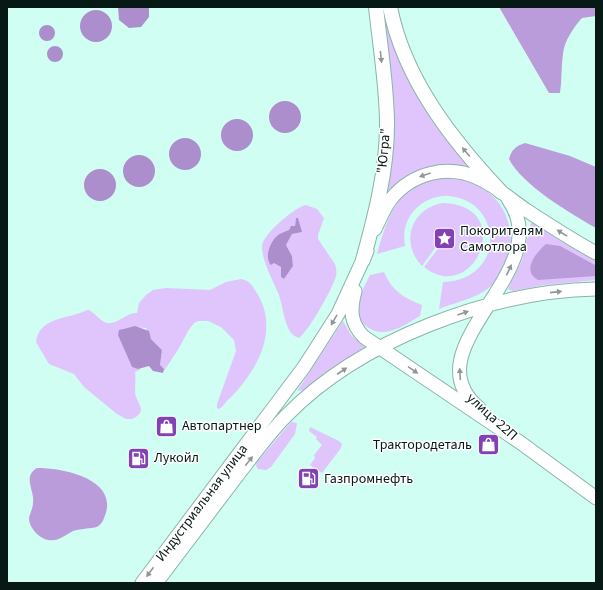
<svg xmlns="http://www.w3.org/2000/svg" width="603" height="590" font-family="'Source Sans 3',sans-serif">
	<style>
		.green { fill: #e0c4fc; fill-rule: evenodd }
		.forest { fill: #bb9cda }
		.water { fill: #ad8ecc }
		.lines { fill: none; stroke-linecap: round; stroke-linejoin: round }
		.primary-casing { stroke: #88b4a9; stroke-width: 15 }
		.trunk-casing { stroke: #88b4a9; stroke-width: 16 }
		.primary { stroke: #fff; stroke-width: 13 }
		.trunk { stroke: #fff; stroke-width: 14 }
		.oneway { fill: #8f9896 }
		.labels { text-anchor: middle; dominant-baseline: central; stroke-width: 3; stroke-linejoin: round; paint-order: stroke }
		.street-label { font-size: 14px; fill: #071915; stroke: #fff }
		.poi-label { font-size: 14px; fill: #071915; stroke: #fff; text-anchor: start }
	</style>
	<rect width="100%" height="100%" fill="#d0fef2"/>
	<path class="green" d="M381 7H385L387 20 476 171C451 159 424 164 402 180 397 184 391 192 385 193Z
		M447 178C459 179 471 181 482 188 516 208 521 258 492 285 479 298 456 302 439 309L443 282C506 280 504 201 449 196 439 195 428 199 420 205 407 215 402 230 405 246L377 254C389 212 398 183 447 178Z
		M443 203C518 205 474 307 424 267L440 246 445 247 451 244 452 237 449 233 443 231 438 235 436 240 438 244 422 266C399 242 412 208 443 203Z
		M306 205 317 209 324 218 318 235V239L335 264C336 268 337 272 336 276 333 288 308 332 299 338 296 337 293 335 291 333 284 323 283 307 279 295 273 280 262 262 262 246 263 234 295 207 306 205ZM296 218 301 232 292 234 286 245 292 256 293 266 284 279 281 277V267L274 263 269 257C274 233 278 239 295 226Z
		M531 223H534L562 242 596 260V280L544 285 513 291 508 289 522 260Z
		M384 272C391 290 405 299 422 305L420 316C411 321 400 329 390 331 382 333 375 332 369 328 348 315 362 291 370 275Z
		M241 279C251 281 253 287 258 295 279 331 257 371 230 398 226 401 224 406 219 409L217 408V404L236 351 234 340 221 327 208 321H198L194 323 188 331 179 348 164 371 160 365 162 350 151 339 146 328 132 327 122 329 123 346 132 367 141 369 135 372C136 379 135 385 135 392 135 402 150 411 132 419H126L117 414 84 387 74 374 49 364 36 342C39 319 63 319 80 313 84 312 85 310 89 310 95 313 101 322 107 323 117 325 127 312 137 313L139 303 146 295 153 290 166 288 210 290 226 282Z
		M343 321 351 335 365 347 303 390 297 391Z
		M291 422 297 423 295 434 271 467 266 470 258 469 256 466 257 462Z
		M310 427 339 441 342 444 341 448 322 473 310 465 315 458 314 455 322 445 316 439 317 437 309 431Z"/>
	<path class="forest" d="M499 7H596V16L582 18C574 27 564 41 563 54 561 67 562 80 560 93H549Z
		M525 143 570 156 596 167V228C571 214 521 184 509 159 512 149 516 146 525 143Z
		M546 244 560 246 595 265 596 276 538 280C521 270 536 253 546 244Z
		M37 468C65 468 121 480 104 518 102 524 98 528 91 528 85 529 79 529 73 531 65 535 58 542 48 540 39 538 29 528 29 518 30 513 33 508 33 503 35 490 22 477 37 468Z"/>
	<path class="water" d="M118 7H149V17L141 27 129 28 119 20Z
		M80 26a16 16 0 1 1 32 0a16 16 0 1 1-32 0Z
		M39 33a8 8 0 1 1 16 0a8 8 0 1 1-16 0Z
		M47 54a8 8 0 1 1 16 0a8 8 0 1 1-16 0Z
		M269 117a16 16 0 1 1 32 0a16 16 0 1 1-32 0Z
		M221 135a16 16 0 1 1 32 0a16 16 0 1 1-32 0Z
		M169 154a16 16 0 1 1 32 0a16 16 0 1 1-32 0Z
		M123 171a16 16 0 1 1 32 0a16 16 0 1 1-32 0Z
		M84 185a16 16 0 1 1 32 0a16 16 0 1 1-32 0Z
		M296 218H298L302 232 292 234 286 245 292 256 293 266 284 279 281 277V267L274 263 271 265C264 258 270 242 277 236 280 233 285 232 289 230L291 226H295Z
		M135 326 149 331 151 339 162 350 160 365 164 369 163 373 153 371 149 366 138 369 132 367 118 335 119 330Z"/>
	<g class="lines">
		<defs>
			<path id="primary" d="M375 229C380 219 384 208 391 199 412 173 447 164 478 178 496 186 510 199 526 210 549 225 572 240 596 253
				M355 291C350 310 350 323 364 337L521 443 596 498
				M479 408C407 348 561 271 508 199
				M142 583 304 367 338 314 367 251
				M156 583C184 546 212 509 240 472 255 453 269 433 286 416 360 340 491 291 596 289"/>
			<path id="trunk" d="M390 7C404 79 452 140 501 192
				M363 260C375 216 387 171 387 125 387 86 380 46 376 7"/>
		</defs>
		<use href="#primary" class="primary-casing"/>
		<use href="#trunk" class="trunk-casing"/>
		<use href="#primary" class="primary"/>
		<use href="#trunk" class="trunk"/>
	</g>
	<defs><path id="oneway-solid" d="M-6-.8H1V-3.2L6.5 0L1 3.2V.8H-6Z"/></defs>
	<g class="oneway">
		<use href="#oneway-solid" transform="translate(381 57) rotate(84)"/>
		<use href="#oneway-solid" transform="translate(466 152) rotate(-130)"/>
		<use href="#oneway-solid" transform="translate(425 175) rotate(161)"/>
		<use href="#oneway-solid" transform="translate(562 233) rotate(-148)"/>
		<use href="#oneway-solid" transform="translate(509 270) rotate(-65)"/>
		<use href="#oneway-solid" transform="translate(556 292) rotate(-6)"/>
		<use href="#oneway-solid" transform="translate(463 313) rotate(-19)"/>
		<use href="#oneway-solid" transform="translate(334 320) rotate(120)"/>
		<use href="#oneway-solid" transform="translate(413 370) rotate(34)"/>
		<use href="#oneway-solid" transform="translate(342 371) rotate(-33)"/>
		<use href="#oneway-solid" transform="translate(460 374) rotate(-93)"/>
		<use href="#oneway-solid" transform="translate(249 461) rotate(-52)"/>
		<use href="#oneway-solid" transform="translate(150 572) rotate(127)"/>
	</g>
	<defs>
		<symbol id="sight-square" viewBox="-11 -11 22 22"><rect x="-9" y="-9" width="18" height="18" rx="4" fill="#8241b5" stroke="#fff"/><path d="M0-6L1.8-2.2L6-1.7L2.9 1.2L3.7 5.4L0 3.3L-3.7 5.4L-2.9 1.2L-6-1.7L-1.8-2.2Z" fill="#fff"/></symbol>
		<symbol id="shop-square" viewBox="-11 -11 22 22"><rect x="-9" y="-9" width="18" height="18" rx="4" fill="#8241b5" stroke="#fff"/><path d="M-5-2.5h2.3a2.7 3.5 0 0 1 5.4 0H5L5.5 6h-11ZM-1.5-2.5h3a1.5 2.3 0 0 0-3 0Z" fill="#fff"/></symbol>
		<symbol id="fuel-square" viewBox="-11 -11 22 22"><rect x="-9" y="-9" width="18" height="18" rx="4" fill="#8241b5" stroke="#fff"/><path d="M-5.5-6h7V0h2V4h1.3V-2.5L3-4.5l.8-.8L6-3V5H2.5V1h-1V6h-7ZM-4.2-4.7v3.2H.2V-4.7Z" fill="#fff"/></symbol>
	</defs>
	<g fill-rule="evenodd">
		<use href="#sight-square" x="432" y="226" width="25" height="25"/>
		<use href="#shop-square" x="154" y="414" width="25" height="25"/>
		<use href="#shop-square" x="476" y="432" width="25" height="25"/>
		<use href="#fuel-square" x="126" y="446" width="25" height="25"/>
		<use href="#fuel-square" x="296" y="466" width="25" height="25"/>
	</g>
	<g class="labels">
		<g class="street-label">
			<text transform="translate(384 151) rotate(-85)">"Югра"</text>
			<text transform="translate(492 417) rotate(42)">улица 22П</text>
			<text transform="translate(202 503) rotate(-53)">Индустриальная улица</text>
		</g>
		<g class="poi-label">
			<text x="460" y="231">Покорителям<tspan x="460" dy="16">Самотлора</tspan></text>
			<text x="182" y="426">Автопартнер</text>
			<text x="472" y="445" text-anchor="end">Трактородеталь</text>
			<text x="154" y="458">Лукойл</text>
			<text x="324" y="479">Газпромнефть</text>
		</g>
	</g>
	<rect width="603" height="590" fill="none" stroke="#071915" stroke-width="16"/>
</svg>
